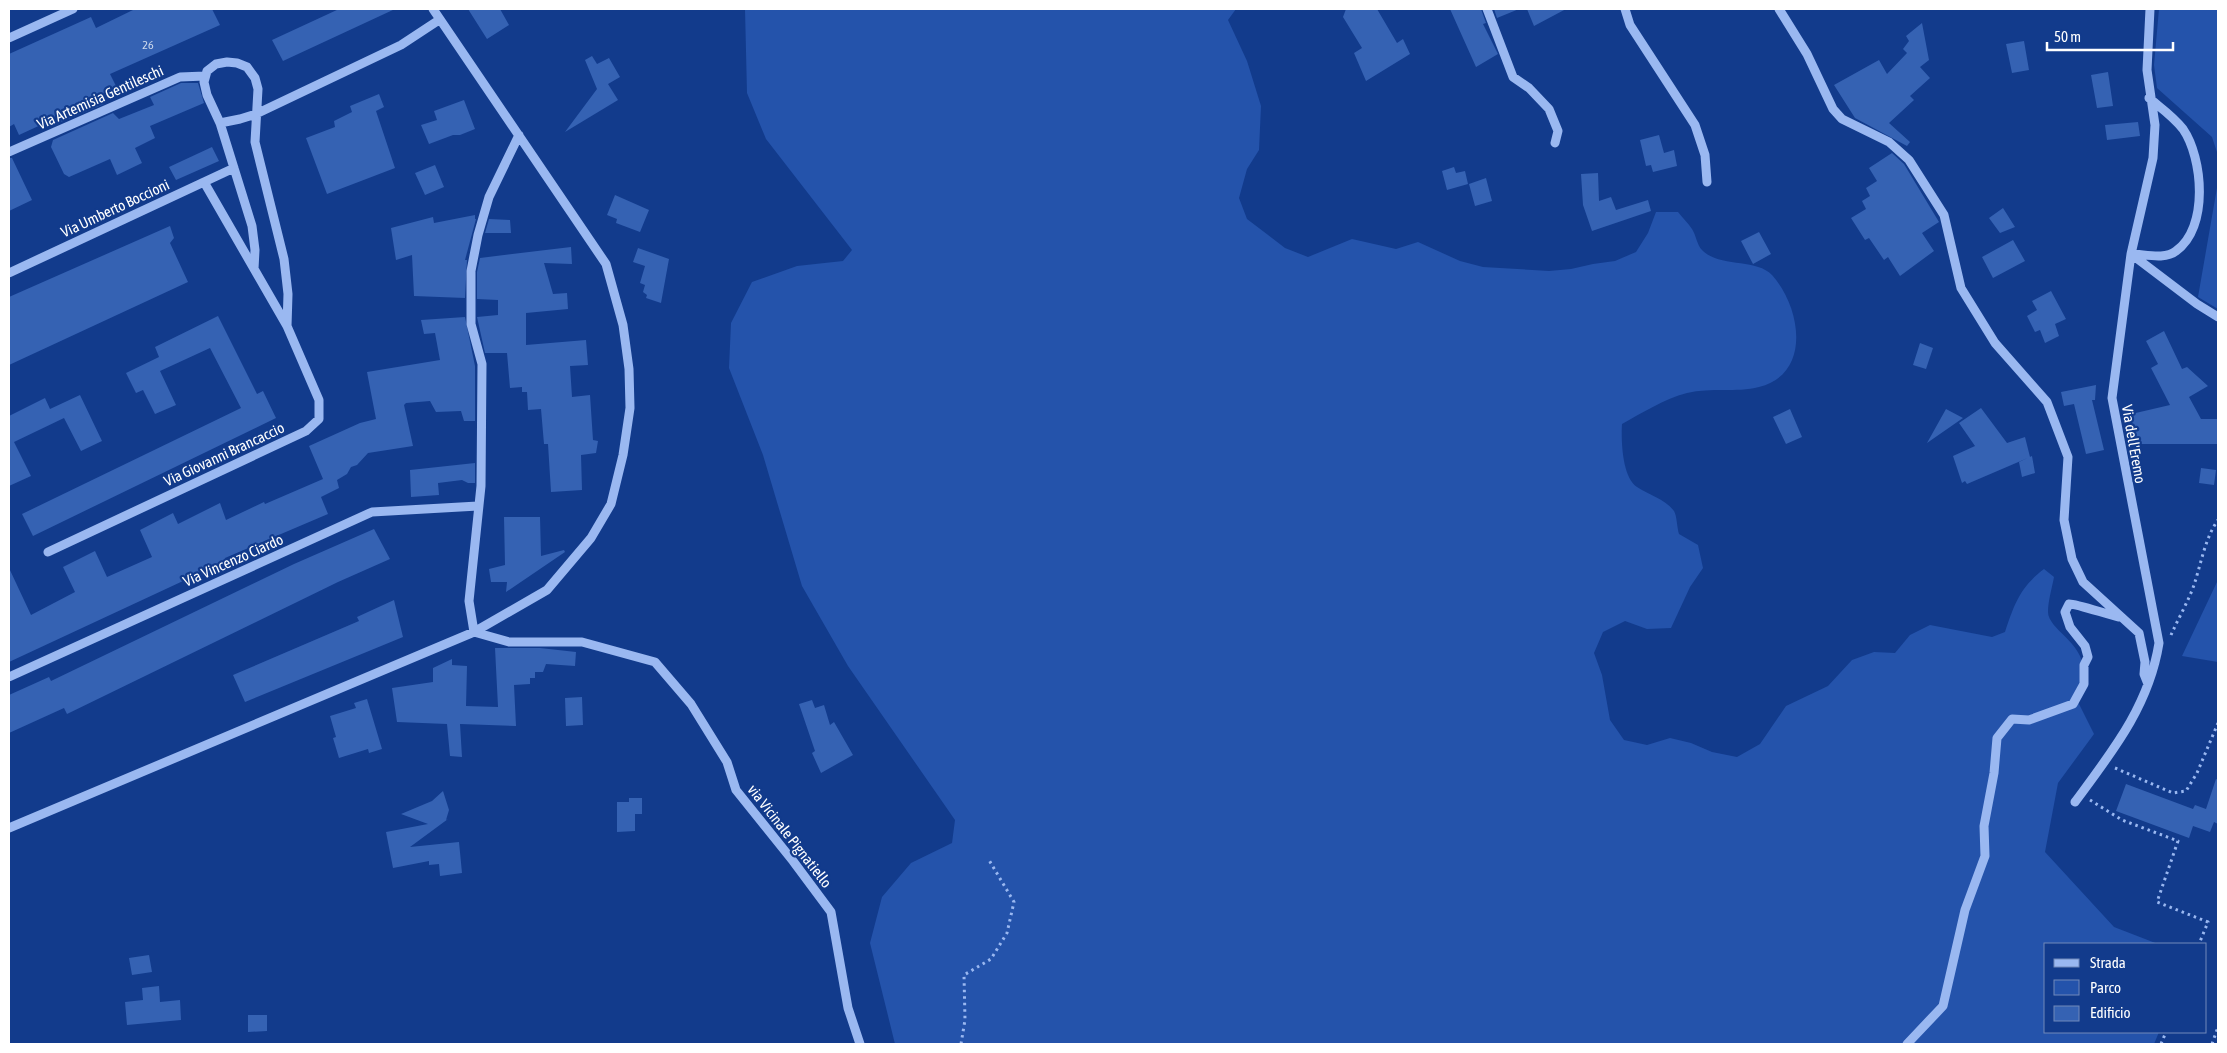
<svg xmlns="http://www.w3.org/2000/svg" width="2227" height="1053" font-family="'Asap Condensed',sans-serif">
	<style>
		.green { fill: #2453ab }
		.building { fill: #3562b3 }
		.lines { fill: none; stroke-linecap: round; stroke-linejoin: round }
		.path { stroke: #9ab8f1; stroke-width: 3; stroke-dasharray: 2.5 4; stroke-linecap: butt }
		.minor { stroke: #9ab8f1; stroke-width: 9 }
		.labels { text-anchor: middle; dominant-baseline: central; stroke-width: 4.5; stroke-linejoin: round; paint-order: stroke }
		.number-label { font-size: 12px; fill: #ccd8ec }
		.street-label { font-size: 15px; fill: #fff; stroke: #123b8c }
	</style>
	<rect width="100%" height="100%" fill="#123b8c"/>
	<path class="green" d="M745 9H1236L1228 20 1247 61 1261 106 1259 150 1247 169 1239 198 1247 219 1285 248 1308 257 1352 239 1396 249 1418 242 1460 261 1483 267 1549 271 1571 269 1593 264 1615 261 1636 252 1648 233 1656 212H1678C1682 217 1688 223 1692 229 1696 235 1697 245 1702 250 1719 268 1756 258 1772 275 1801 307 1812 374 1759 387 1736 393 1711 387 1687 393 1664 399 1642 413 1622 424 1621 440 1622 477 1637 487 1649 495 1665 499 1674 511 1677 516 1677 528 1679 534L1698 545 1703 568 1690 587 1671 628 1647 629 1625 621 1603 632 1594 653 1602 675 1610 720 1624 740 1647 745 1670 738 1691 743 1712 752 1737 757 1760 744 1786 706 1828 686 1852 660 1874 652 1895 653 1910 635 1930 625 1992 637 2005 632C2014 605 2020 587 2044 569L2054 577C2052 588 2048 601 2048 612 2048 630 2087 644 2083 674 2083 681 2077 690 2075 696L2094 734 2058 783 2045 852 2114 927 2158 944H2046V1032H2159L2154 1044H895L870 943 882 897 911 863 952 843 955 820 848 666 802 586 763 455 729 368 731 323 752 282 797 266 843 261 852 250 766 139 747 93Z
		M2159 9H2218V155L2212 137 2157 88 2154 65Z
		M2218 182V309L2198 297Z
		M2218 581V662L2182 656 2217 582Z"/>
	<path class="building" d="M135 9H212L220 25 110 74 119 92 100 100 104 104 56 124 58 117 19 135 14 124 9 127V54L91 17 96 28Z
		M339 9H395L283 61 272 40Z
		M468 9H500L509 25 487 39Z
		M1346 9H1377L1397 43 1403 39 1410 54 1366 81 1354 53 1362 48 1343 17Z
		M1450 9H1481L1486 23 1483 24 1498 54 1476 67Z
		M1494 9H1519L1497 18Z
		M1527 9H1566L1534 26Z
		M1922 23 1929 60 1920 67 1930 78 1910 96 1914 100 1889 123 1910 142 1907 146 1855 118 1834 85 1879 60 1887 74 1907 53 1903 49 1909 41 1906 36Z
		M2024 41 2029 70 2012 73 2006 44Z
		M592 56 597 64 609 58 620 77 608 84 618 100 565 132 597 89 585 60Z
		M2108 72 2113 106 2097 108 2091 75Z
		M181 83H198L204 103 150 126 155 138 135 148 142 163 117 175 110 159 69 177 64 174 51 147 53 140 113 113 119 119 154 105 150 97Z
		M379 94 384 107 376 111 395 168 327 194 306 138 335 127 334 121 352 112 350 106Z
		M464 100 475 129 460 135H453L429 144 421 125 437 120 434 111Z
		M2138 122 2140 136 2107 140 2105 125Z
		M1659 135 1664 153 1674 150 1677 166 1653 172 1651 165 1646 166 1640 140Z
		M212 147 219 161 176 180 169 167Z
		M1892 153 1904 164 1939 222 1922 233 1934 251 1900 276 1888 257 1884 260 1869 238 1865 240 1851 218 1866 209 1862 201 1870 196 1866 188 1877 181 1869 168Z
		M9 158H12L32 200 9 211Z
		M435 165 444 187 425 195 415 173Z
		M1454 167 1456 173 1465 171 1468 184 1447 190 1442 171Z
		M1598 173 1599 201 1611 197 1616 210 1648 200 1651 211 1592 231 1583 205 1581 174Z
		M1486 178 1492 201 1475 206 1469 184Z
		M615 195 649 210 640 232 616 223 617 219 607 215Z
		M2003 208 2015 227 2000 233 1989 218Z
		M475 215V219H476L465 260H467L465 298 414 296 412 255 396 260 391 228 433 217 434 223Z
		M489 219 510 220 511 233H485Z
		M170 226 174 238 170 243 188 282 9 365V297Z
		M1759 232 1771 254 1753 264 1741 241Z
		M2013 240 2025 261 1993 278 1982 257Z
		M571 247 572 264 544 263 553 294 567 293 568 309 526 313V345L586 340 588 365 570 366 572 397 590 395 593 440 598 441 596 453 581 455 582 490 551 492 548 444H544L541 409 528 410 527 392H522V387L510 388 507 353H485L477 317 498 315V300L477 299V272L480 258Z
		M638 248 669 259 661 303 646 298 647 295 643 292 645 285 640 283 645 266 633 262Z
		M2051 291 2066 319 2055 324 2059 336 2045 343 2040 330 2035 332 2027 316 2037 310 2032 301Z
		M218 316 257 394 263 391 276 418 33 536 22 514 241 408 210 348 160 371 176 405 155 414 143 390 136 393 126 373 159 357 155 347Z
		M465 317 475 366V421H464L461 411 436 412 430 401 406 403 404 405 413 446 368 453 357 465 351 467 347 474 337 480 339 488 321 497 328 514 225 558 226 561 9 662V568L31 615 75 592 63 567 95 551 107 577 152 557 140 530 173 513 178 524 220 503 226 520 264 502 265 504 323 479 309 446 360 423 376 419 367 372 440 360 435 333 424 334 421 320Z
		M2164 331 2182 369 2187 367 2208 386 2189 397 2201 419H2218V444H2134L2127 415 2170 405 2151 368 2158 364 2146 341Z
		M1920 343 1933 348 1926 369 1913 365Z
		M2096 385 2095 400H2092L2104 450 2086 454 2074 404 2064 406 2061 392Z
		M80 395 102 441 81 451 64 418 14 442 31 476 9 486V416L45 398 50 409Z
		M1981 408 2007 443 2025 437 2030 457 1967 484 1965 481 1962 483 1953 456 1975 446 1959 423Z
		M1790 409 1802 437 1786 444 1773 417Z
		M1946 409 1963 418 1927 443Z
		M2032 456 2035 473 2022 477 2019 462Z
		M475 463V483H468L462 480 438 483 439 495 411 497 410 470Z
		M2201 468 2216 470 2214 485 2199 483Z
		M504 517H540L541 556 564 550 565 552 506 592 507 582H491L489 569 505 565Z
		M374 529 390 559 338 582 67 714 64 708 9 733V695L49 677 51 681 294 564Z
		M394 600 403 637 245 702 233 675 359 621 357 617Z
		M495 648H540L576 652 575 666 546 664 543 672H535V678H530V684L514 685 516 726 460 724 462 757 450 756 447 724 397 722 392 688 433 682V668L452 659V665L467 666 466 706 498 707Z
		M582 697 583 725 566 726 565 698Z
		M367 699 382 749 369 753 368 749 339 758 333 738 336 737 330 716 356 708 354 703Z
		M812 700 815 708 824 705 830 725 834 722 853 755 821 773 812 753 815 751 799 704Z
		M2216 779 2218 780V824L2214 822 2210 832 2193 826 2189 838 2116 811 2126 784 2193 809 2195 805 2206 809Z
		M443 791 449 810 446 820 448 819 410 847 459 842 462 873 440 876 439 864 429 865V861L393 868 386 832 428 824 401 814 432 801Z
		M629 798H642V814H635V831L617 832V802H629Z
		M149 955 152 972 132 975 129 958Z
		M159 986 160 1002 180 1000 181 1020 127 1025 125 1002 143 1000 142 988Z
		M248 1015H267V1031L248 1032Z"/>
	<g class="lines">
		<path class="path" d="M2171 635C2178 619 2188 602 2194 585 2201 564 2205 538 2218 520
			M2115 768 2173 793 2186 791 2197 773 2218 723
			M2090 800 2122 820 2178 841 2157 902 2208 922 2199 944
			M961 1044 965 1020 964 975 991 959 1007 933 1014 902 989 860
			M2161 1044 2166 1032
			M2212 1044 2218 1027"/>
		<path class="minor" d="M1487 9 1513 77 1529 88 1549 109 1558 131 1555 143
			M1625 9 1630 25 1695 125 1705 155 1707 182
			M1779 9 1807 54 1833 109 1842 119 1889 142 1909 160 1944 215 1961 288 1995 343 2047 402 2068 457 2064 520 2072 559 2083 582 2139 633 2145 662 2144 674 2148 684
			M9 38 73 9
			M220 123 240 119 256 114 401 45 439 20
			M519 135 489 197 478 235 471 271V324L482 364 481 486 469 601 474 632 509 642H582L655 662 691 704 727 762 736 790 793 861 831 912 848 1008 860 1044
			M9 152 180 77 205 76
			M2131 254C2144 254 2165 260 2176 251 2209 228 2203 158 2183 129 2174 117 2161 108 2149 98
			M2131 254 2197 304 2218 317
			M254 269 255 250 252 226 220 123 207 95 204 82 207 71 216 64 227 62 237 63 247 67 255 78 258 89 255 142 284 259 288 294 287 326
			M9 273 234 168
			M48 552 306 431 319 419V400L287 326 204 182
			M9 677 372 512 478 506
			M2075 802C2112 752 2149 706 2159 643L2112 398 2131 254 2153 158 2155 125 2147 70 2150 9
			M9 828 474 632 547 590 591 538 611 504 623 455 630 408 629 369 623 325 606 264 433 9
			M1907 1044 1943 1006 1965 910 1985 856 1984 826 1994 773 1997 738 2012 719 2029 720 2073 704 2084 684V665L2088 657 2085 646 2070 627 2065 612 2069 604C2074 603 2109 615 2119 617"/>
	</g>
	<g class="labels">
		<g class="number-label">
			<text x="148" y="45">26</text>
		</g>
		<g class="street-label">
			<text transform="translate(100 97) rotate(-24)">Via Artemisia Gentileschi</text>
			<text transform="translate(115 208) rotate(-25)">Via Umberto Boccioni</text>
			<text transform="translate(2134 444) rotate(80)">Via dell'Eremo</text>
			<text transform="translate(224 454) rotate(-25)">Via Giovanni Brancaccio</text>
			<text transform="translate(233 560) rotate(-24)">Via Vincenzo Ciardo</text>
			<text transform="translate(790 836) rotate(52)">via Vicinale Pignatiello</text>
		</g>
	</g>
	<rect width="2227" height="1053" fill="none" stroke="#ffffff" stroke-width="20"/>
	<rect x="2044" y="943" width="162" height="90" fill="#123b8c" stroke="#7189ba"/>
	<rect x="2054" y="959" width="25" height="8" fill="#9ab8f1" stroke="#7189ba"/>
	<text x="2090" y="968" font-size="15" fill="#ffffff">Strada</text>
	<rect x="2054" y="980" width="25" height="15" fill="#2453ab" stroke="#7189ba"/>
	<text x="2090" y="993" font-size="15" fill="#ffffff">Parco</text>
	<rect x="2054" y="1006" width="25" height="15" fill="#3562b3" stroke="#7189ba"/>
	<text x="2090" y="1018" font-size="15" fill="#ffffff">Edificio</text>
	<path d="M2047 42v8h126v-8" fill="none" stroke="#ffffff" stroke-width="2.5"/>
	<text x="2054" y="42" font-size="15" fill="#ffffff" stroke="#123b8c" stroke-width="4" paint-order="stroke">50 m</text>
</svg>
